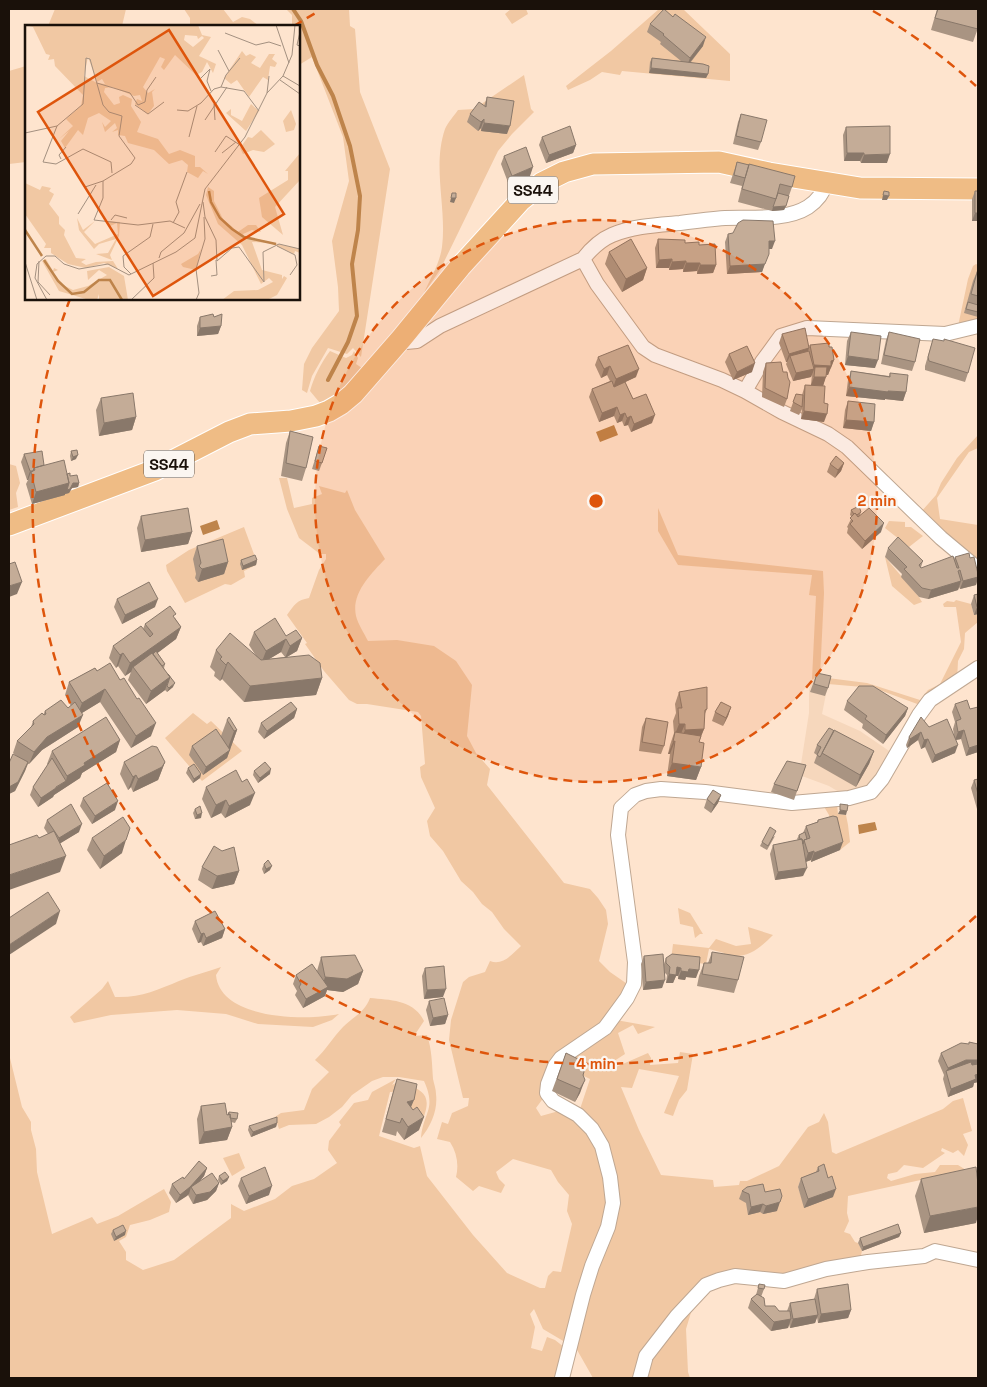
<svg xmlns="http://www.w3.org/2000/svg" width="987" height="1387" font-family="'Space Grotesk',sans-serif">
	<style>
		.built { fill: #f6d7bc }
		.green { fill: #f1c8a3; fill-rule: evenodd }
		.water { fill: #be844b }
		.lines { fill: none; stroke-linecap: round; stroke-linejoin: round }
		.stream { stroke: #be844b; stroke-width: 4 }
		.minor-casing { stroke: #bfa792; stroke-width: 16 }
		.primary-casing { stroke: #fff; stroke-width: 23 }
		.minor { stroke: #fff; stroke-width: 14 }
		.primary { stroke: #efbc85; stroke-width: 21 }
		.wall { fill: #a99482; fill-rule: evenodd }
		.shaded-wall { fill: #89786a }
		.building { fill: #c4ac97; stroke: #89786a }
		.ring { fill: none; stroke: #de550c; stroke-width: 2.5; stroke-dasharray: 9 6 }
		.labels { text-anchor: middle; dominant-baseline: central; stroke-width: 4.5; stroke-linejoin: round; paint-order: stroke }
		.shield { fill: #fbf6f1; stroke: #5e564f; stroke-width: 1 }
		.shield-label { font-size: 16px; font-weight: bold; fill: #1a110a }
		.inset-river { fill: none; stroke: #be844b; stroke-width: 2.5 }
		.inset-road { fill: none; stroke: #a39080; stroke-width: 1 }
		.view { fill: #de550c; fill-opacity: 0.15; stroke: #de550c; stroke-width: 2.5 }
		.inset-edge { fill: none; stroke: #1a110a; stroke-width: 2.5 }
		.centre { fill: #de550c; stroke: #fbf6f1; stroke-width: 2.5 }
		.ring-label { font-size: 15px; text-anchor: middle; font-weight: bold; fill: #de550c; stroke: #fbf6f1; stroke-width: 4.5; stroke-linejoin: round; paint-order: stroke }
	</style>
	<rect width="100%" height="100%" fill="#fee4ce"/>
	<path class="built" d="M812 679 828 684 822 714 860 731 895 755 882 779 849 798 829 786 802 776 801 764 809 713V690Z"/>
	<path class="green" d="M55 9H126L122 26H48Z
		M184 9H223L233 22 242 17 250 19 259 26H190V18Z
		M286 9H349L350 26 355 29 360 92 390 169 361 357 353 348 347 354 328 348 312 376 307 393 302 390 304 364 312 348 339 311 338 287 332 241 349 181 343 137 312 57 299 65V26H292V15Z
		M511 9H526L528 14 512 24 505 14Z
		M659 9H683L730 54V81L622 71 620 75 602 72 590 80 568 90 566 86 611 51Z
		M26 66V162L9 164V71Z
		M524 75 531 109 534 112 512 134 498 151 440 270 424 293C430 279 440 263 442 247 447 208 432 167 445 129 448 122 454 116 458 110L474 109Z
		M976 264 978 265V326L957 331 968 279 973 266Z
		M330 351 346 358 352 355 354 351 358 358 356 364 362 368 336 395 320 403 310 391C314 377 321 363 330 351Z
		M978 435V448L969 452 937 498 940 519 978 525V569L921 512 936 495 941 483 957 458Z
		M9 464 16 466 20 483 16 493 18 507 9 510Z
		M279 478H287L294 508 312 504V498L322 494 319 486 345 493 347 490 355 510 385 559C371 574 351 593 356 616 358 624 364 633 368 641L397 640 434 646 456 661 472 685 467 736 476 753 490 769 487 785 564 883 590 889 598 898 606 910 608 924 599 961 610 972 633 988 616 1020 655 1027 638 1034 633 1025 618 1033 625 1054 608 1065 609 1070 648 1053 651 1058 650 1065 678 1063 680 1052 693 1054 687 1090 679 1100 673 1116 664 1113 679 1076 639 1069 632 1088 621 1087 639 1130 661 1175 713 1180 714 1187 739 1185 740 1181H747L779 1166 808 1127 819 1122 824 1113 828 1122 832 1152 836 1154 943 1109 953 1101 963 1098 972 1131 963 1134 968 1145 964 1156 958 1150 953 1153 942 1148 941 1151 945 1153 923 1168 904 1165 897 1172 888 1174 887 1178 891 1181 915 1174 935 1172 940 1165H958L966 1170 848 1196 847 1213 849 1221 844 1232 850 1234 855 1242 858 1243 862 1251 859 1263 796 1279 743 1277 696 1296 686 1329 688 1372 690 1378H593L572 1341 570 1345 543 1329 534 1309 530 1314 535 1327 531 1348 542 1351 547 1337 555 1340 569 1351 562 1378H9V1054L22 1107 31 1122V1130L36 1149 37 1172 52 1234 92 1217 97 1224 118 1216 164 1189 171 1202 169 1212 150 1220 130 1225 126 1237 119 1241 126 1252V1260L143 1270 174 1260 231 1218V1204L244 1211 275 1199 292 1186 314 1179 337 1163 328 1150 329 1141 341 1125 339 1122 354 1103 368 1100 372 1092 396 1079 392 1085 400 1081C432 1093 431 1099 419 1130L393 1092H390L379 1136 414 1148 420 1146 427 1176 473 1235 507 1273 540 1288H545L548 1276 553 1271 561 1272 572 1224 567 1211 569 1195 558 1182 551 1170 513 1159 496 1172 499 1179 505 1185 501 1193 479 1186 473 1191 456 1177C459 1165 457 1153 450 1142L437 1139 442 1122 448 1124 452 1113 468 1106 469 1098H463L449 1040 451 1020 463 982 469 977 485 972 490 961C503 966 512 954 521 946L504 929 492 912 482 904 473 892 461 881 443 851 430 836 427 821 435 808 421 777 420 767 425 764 421 716 418 712 367 704H357L349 700 324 671 305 644 307 643 287 615C294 605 297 600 309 598L319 570 326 559V554H320L299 538 287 509ZM557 1063 590 1079 578 1115 566 1109 541 1116 536 1108 547 1093ZM825 1170 805 1208 798 1187 800 1181Z
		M658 508 678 555 823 571 824 593 820 677 867 683 920 700 928 690 940 684 961 642 956 607H944L943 604 947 601 954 602 956 600 971 604 974 615 978 614V622L965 633 964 649 958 661 957 681 920 705 874 688 828 684 812 679 816 596 809 595 812 575 678 565 658 531Z
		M889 521 905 522V527H911L923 536 909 547 885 528Z
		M244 527 255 557 256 565 244 571 245 577 231 585 225 584 185 603 167 571 166 565 189 550Z
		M885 557 919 597 922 602 914 605 892 586Z
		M193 713 207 724 211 721 242 751 202 781 165 738Z
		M837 804 838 814 846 815 848 825 850 842 840 850 834 826 830 824 829 815 823 805Z
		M678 908 690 913 703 934H700L695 938 693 927 680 924Z
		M748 927 773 935C758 950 746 960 724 955V953L709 949 706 964 671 960 673 944 709 948 716 939 736 946 751 944Z
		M221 967 216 975C220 1020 306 1021 339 1014L332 1020 313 1027 258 1024 226 1014 177 1010 111 1015 74 1023 70 1017 102 989 108 981 115 997C141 998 157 990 179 981 193 975 207 972 221 967Z
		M370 998C391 1000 414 1000 424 1021L414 1036 427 1035C432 1050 432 1064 433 1079 434 1084 436 1089 436 1094 438 1110 431 1126 421 1138 423 1112 437 1110 424 1081L399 1077H383L372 1081 352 1095 342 1107 329 1117 316 1124 289 1125 279 1129 275 1117 281 1113 304 1110 312 1089 329 1072 315 1060C326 1050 333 1037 343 1027 353 1017 365 1012 370 998Z
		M239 1153 245 1168 232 1176 223 1158Z"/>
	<path class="water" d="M614 425 618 435 600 442 596 432Z
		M217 520 220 529 203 535 200 526Z
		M875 822 877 830 859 834 858 825Z"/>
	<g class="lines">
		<path class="stream" d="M293 9 301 21 317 65 333 96 350 146 360 196 358 230 352 264 357 316 348 342 328 380"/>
		<defs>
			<path id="minor" d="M583 259 597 284 643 347 655 355 722 380 745 391 782 412 828 434 847 447 941 538 978 569
				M401 339 406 342 417 341 440 326 583 259C591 249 600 240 612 235 633 226 657 225 680 223 695 221 710 219 725 218 750 217 786 221 808 207 817 201 823 194 826 183
				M745 391 762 362 781 336 807 328 945 334 978 326
				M562 1378 583 1295 592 1266 608 1227 613 1203 610 1177 602 1146 592 1129 578 1115 553 1101 547 1093 548 1084 555 1066 561 1058 605 1028 627 998 634 984 635 962 618 835 621 808 635 795 646 791 661 789 705 792 792 803 849 798 871 792 882 779 919 715 930 700 978 668
				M640 1378 646 1356 677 1316 706 1285 719 1280 735 1276 784 1281 826 1269 868 1262 924 1256 935 1251 978 1260"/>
			<path id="primary" d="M9 525 155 470 229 432 250 424 291 421 316 416 329 411 341 404 353 394 401 339 460 267 521 200 542 183 564 172 593 164 719 162 769 173 860 188 978 189"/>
		</defs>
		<use href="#minor" class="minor-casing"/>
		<use href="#primary" class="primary-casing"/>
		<use href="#minor" class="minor"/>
		<use href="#primary" class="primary"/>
	</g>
	<path class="wall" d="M937 9H978V28L973 42 931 30Z
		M650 24 703 46 691 62 708 74 706 78 649 73 650 62 652 58 681 61 660 44 661 42 647 32Z
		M487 97 507 134 481 131V128L478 131 467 122 470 114 484 106Z
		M741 114 761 142 758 150 733 144 738 122Z
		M846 127 887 163H861L860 161H844L843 135Z
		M542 137 576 145 573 153 546 163 539 145Z
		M504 156 530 176 509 185 501 164Z
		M737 162 792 187 784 210 772 211 738 202 742 186 730 183Z
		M975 191 978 221H972V199Z
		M728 234 772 249H769L762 272 727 274 725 242Z
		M658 239 699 245 716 265 713 273 697 274V271L683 272V269L669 270V268H656L655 248Z
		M609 252 647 268 643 280 622 292 605 264Z
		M978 269V317L964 313 973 281Z
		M200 317H214L221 326 218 334 197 336V326Z
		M851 332 875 368 845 365 847 341Z
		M889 332 915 362 912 371 881 364 886 340Z
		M782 334 809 347 810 345 829 347 834 360 831 368 830 369 828 375H826L823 386 824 422 801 419 802 409 799 415 790 411 796 394 802 395 805 385H811L812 374 811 377 793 381 786 364 787 362H786L779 343Z
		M933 339 968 373 965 382 925 370V366Z
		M729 354 752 372 733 380 725 362Z
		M598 357 636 377 625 382 633 399 652 423 631 432 628 425 624 426 622 421 617 423 614 416 599 422 589 397 592 389 610 381 607 375 601 378 595 365Z
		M766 363 787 399 784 407 762 397 763 372Z
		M851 371 889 376 890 373 906 392 903 401 885 399V400L846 396 848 380Z
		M101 398 136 417 132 430 99 436 96 410Z
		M848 401 874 422 871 431 843 428 845 410Z
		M290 431 306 468 302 481 281 476 286 443Z
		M319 446 322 463 319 471 312 469Z
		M71 451 76 459 71 461 70 456Z
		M24 454 44 465 67 474 79 483 78 487 72 488 69 493 65 494V495L32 504 26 484 28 480H27L21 462Z
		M844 463 841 471 835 478 827 472 830 464Z
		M851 510 861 512 860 515 881 532 862 549 847 533 848 528 847 527 852 517 850 515Z
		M141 516 192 532 188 544 141 552 137 528Z
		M197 546 228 562 224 574 198 582 195 578 196 574 193 559Z
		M888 548 923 561 921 567V568L954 560 955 557 970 558 978 574V578L976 585 960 589 959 587 958 590 928 599 919 597 901 577 902 574 885 557Z
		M241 560H257L256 565 242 570 240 564Z
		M978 594V614L974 615 971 604 974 595Z
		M117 599 155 607 122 624 114 607Z
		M175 618 181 627 176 639 157 653 165 664 164 668 173 687 167 692 165 690 146 704 128 680 131 672 125 676 118 666 116 668 109 658 113 646 143 629 145 624Z
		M254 632 302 638 297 651 287 657 322 678 316 695 244 702 222 679 220 681 214 676 215 672 210 667 216 650 256 656 249 645ZM281 652 285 657 269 659Z
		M95 668 151 736 131 748 100 702 82 713 78 727 42 750 29 764H28L25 771 15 791 9 794V763L19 758 13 753 17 741 31 727 33 721 43 715 45 711 68 708 71 706 65 695 69 682Z
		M817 673 828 688 825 696 810 692Z
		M679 692 707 709 704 716V729L699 742 701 767 696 780 667 776 670 754H668L670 745 674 733 673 721 676 713 675 704Z
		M847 701 908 708 905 716 883 744 862 728 863 724 844 710Z
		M955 704 978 752 966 756 961 739 956 740 955 753 932 763 925 747 921 749 918 740 907 748 906 745 909 737 929 727 954 735 953 729 955 722 952 712Z
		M731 707 728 716 723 726 712 721 715 712Z
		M297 709 294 718 264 739 258 732 261 723Z
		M646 718 664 746 661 754 639 751 642 727Z
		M227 720 237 730 227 758 203 775 189 755 192 746 221 736Z
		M120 740 116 752 82 773 80 778 54 795 53 797 38 807 30 795 33 787 48 765 47 764 52 751Z
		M817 745 874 751 869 764 856 787 814 763 817 755 814 753Z
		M124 762H165L160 775 158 780 133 792 131 787 128 790 120 774Z
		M806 765 794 800 771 792 774 784Z
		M188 768 201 774 200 778 193 783 186 773Z
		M254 771 270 774 258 783 253 775Z
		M978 779V809H977L971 788 974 780Z
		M206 787 250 805 225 818 221 813 211 818 202 799Z
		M721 795 718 803 711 813 704 808 707 799Z
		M83 798 115 810 92 824 80 806Z
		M195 809 201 818 195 819 193 813Z
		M47 820 79 832 60 843V872L39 838 48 834 44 828Z
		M818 820 840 850 811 862V860L806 862 803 876 775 880 770 854 773 845 798 840 797 839 799 835 803 833 806 826 817 822Z
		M775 836 767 850 760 846 762 842Z
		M92 838 122 853 100 869 87 850Z
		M264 864 270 870 264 874 262 869Z
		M202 867 239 871 234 884 212 889 198 880Z
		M195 921 225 929 222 938 203 946 201 942 198 943 192 929Z
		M712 952 738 980 734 993 697 986 699 976 704 963H708Z
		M644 956 664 964 666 958 696 978 686 977 685 980 678 979V976H676L673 983H666L667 975 665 973 662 988 643 990 641 964Z
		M321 957 363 971 358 984 343 992 327 990 325 996 303 1008 295 995 297 991 293 984 296 975 317 971Z
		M425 968 443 997 424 999 422 976Z
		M429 1001 448 1015 445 1024 430 1026 426 1010Z
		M969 1042 978 1044V1082L974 1083 973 1087 948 1097 943 1079 944 1075 938 1061 941 1053 969 1044Z
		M566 1053 584 1072 583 1076 580 1093 575 1102 552 1091Z
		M397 1079 411 1107 419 1130 404 1140 397 1131 396 1136 382 1132 393 1092Z
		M201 1106 227 1115H228L229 1112 237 1119 235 1123 231 1122 232 1127 227 1140 199 1144 197 1119Z
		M277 1123 276 1127 251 1137 248 1130 249 1126Z
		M818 1167 833 1197 804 1208 798 1187 801 1178 816 1172Z
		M207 1168 204 1176 199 1182 219 1183 216 1191 207 1200 193 1204 188 1195 189 1194 176 1203 169 1193 172 1184 184 1179Z
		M219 1176 229 1177 227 1181 221 1185 218 1180Z
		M241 1178 269 1195 246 1204 238 1186Z
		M921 1179 976 1223 924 1233 915 1196Z
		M742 1191 765 1192 777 1211 763 1214 760 1212 748 1215 746 1203 739 1199Z
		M113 1230 125 1235 114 1241 111 1234Z
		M901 1233 899 1237 862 1251 858 1243 860 1238Z
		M759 1284 764 1289 761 1297 765 1306 779 1311H787L790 1303 814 1299 817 1289 851 1310 848 1318 818 1323 817 1317 815 1323 790 1328 789 1324 788 1328 771 1331 748 1308 751 1299 756 1295Z"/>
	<path class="shaded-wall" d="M706 37 703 46 687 66 690 58Z
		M651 68 708 74 706 78 649 73Z
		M484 119 481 128 478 131 481 122Z
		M484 123 510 126 507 134 481 131Z
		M576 145 573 153 546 163 549 155Z
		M847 153H864L860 161H844Z
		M890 154 887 163H861L864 155Z
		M533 167 530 176 509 185 512 176Z
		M883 195 889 196 887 200H882Z
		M451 198H456L454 203 450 202Z
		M786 206 784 210 772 211 773 207Z
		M975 213H978V221H972Z
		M769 241H775L772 249H766Z
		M672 259 669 268H656L659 260Z
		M686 261 683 269 669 270 672 262Z
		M686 263H700L697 271 683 272Z
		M765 264 762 272 727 274 730 266Z
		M700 265H716L713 273 697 274Z
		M647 268 643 280 622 292 626 279Z
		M221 326 218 334 197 336 200 328Z
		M809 348 806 356H790L787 362H786L789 354Z
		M848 356 878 360 875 368 845 365Z
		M834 360 828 375 814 374 815 367 811 377 793 381 796 373 813 369 814 365Z
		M755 363 752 372 733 380 737 372Z
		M610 366 607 375 601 378 604 369Z
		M639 369 636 377 613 388 616 379Z
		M814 377H826L823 386 811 385Z
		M849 387 888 391 906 392 903 401 885 399V400L846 396Z
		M617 407 614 416 599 422 602 413Z
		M804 411 827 414 824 422 801 419Z
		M625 413 622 421 617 423 620 415Z
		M655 415 652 423 631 432 634 424Z
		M631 416 628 425 624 426 627 418Z
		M136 417 132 430 99 436 104 423Z
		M846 420 874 422 871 431 843 428Z
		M78 455 76 459 71 461 73 457Z
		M844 463 841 471 835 478 838 470Z
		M30 471 31 472 28 480H27Z
		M69 483H79L78 487 72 488 69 493 65 494V495L32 504 36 492Z
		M884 523 881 532 862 549 865 541Z
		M192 532 188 544 141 552 145 540Z
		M257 560 256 565 242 570 243 566Z
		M228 562 224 574 198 582 202 569Z
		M978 577 976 585 960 589 963 581Z
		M961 581 958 590 928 599 931 590Z
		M22 582 17 594 9 597V586Z
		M158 599 155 607 122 624 125 615Z
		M978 606V614L974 615 977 607Z
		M181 627 176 639 151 658 133 667 131 672 125 676 130 663Z
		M302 638 297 651 285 658 290 646Z
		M286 639 281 652 261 664 266 651Z
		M123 653 118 666 116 668 120 655Z
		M228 662 222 679 220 681 226 665Z
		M170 677 165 690 146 704 151 691Z
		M322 678 316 695 244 702 250 686Z
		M175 683 173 687 167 692 169 688Z
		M105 689 100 702 77 716 82 703Z
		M731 707 728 716 723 726 726 718Z
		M908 708 905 716 883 744 886 735Z
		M297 709 294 718 264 739 267 731Z
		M83 715 78 727 42 750 29 764 34 752 47 737Z
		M156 723 151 736 131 748 136 736Z
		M679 724H685L680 736 674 737Z
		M704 729 699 741 680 742 685 730Z
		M237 730 227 758 203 775 206 767 226 753 234 731Z
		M964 730 961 739 955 740 958 732Z
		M921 732 918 740 907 748 910 739Z
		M928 739 925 747 921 749 924 740Z
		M120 740 116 752 82 773 80 778 54 795 53 797 38 807 41 798 66 781 67 776 84 763Z
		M675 741 670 754H668L673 742Z
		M958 745 955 753 932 763 935 755Z
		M978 745V752L966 756 969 748Z
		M874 751 869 764 856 787 860 775Z
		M28 762 25 771 15 791 9 794V787Z
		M165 762 160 775 158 780 133 792 138 779Z
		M672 763 701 767 696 780 667 776Z
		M271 769 270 774 258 783 260 778Z
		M201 774 200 778 193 783 194 779Z
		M136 775 131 787 128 790 133 777Z
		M255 793 250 805 225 818 229 806Z
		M721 795 718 803 711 813 714 805Z
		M226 800 221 813 211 818 216 805Z
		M118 801 115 810 92 824 95 816Z
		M840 810 847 811 846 815 838 814Z
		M202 813 201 818 195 819 197 815Z
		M82 824 79 832 56 846 59 838Z
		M126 840 122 853 100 869 104 856Z
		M843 842 840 850 811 862 814 853Z
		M814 851 811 860 805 862 808 853Z
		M66 856 60 872 9 890V875Z
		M272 866 270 870 264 874 266 869Z
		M807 868 803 876 775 880 778 872Z
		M239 871 234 884 212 889 217 876Z
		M60 911 56 924 9 955V945Z
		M225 929 222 938 203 946 206 938Z
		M204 933 201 942 198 943 201 934Z
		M677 967 681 968 678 976H676L673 983H666L669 974Z
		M689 969 699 970 696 978 686 977 685 980 678 979 681 971Z
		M363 971 358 984 343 992 327 990 325 996 303 1008 306 999 321 990 325 977Z
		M665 980 662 988 643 990 646 982Z
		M446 989 443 997 424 999 427 990Z
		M448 1015 445 1024 430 1026 433 1018Z
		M966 1060H978L975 1069 946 1072 948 1068Z
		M978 1074V1082L974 1083 973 1087 948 1097 951 1089Z
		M585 1080 580 1093 575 1102 580 1089Z
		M414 1100 409 1112 407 1102Z
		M424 1117 419 1130 404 1140 408 1127Z
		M277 1123 276 1127 251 1137 253 1132Z
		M232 1127 227 1140 199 1144 204 1132Z
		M207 1168 204 1176 193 1189 191 1187 189 1194 187 1196 176 1203 180 1195Z
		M229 1177 227 1181 221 1185 223 1181Z
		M219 1183 216 1191 207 1200 193 1204 196 1195Z
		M272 1186 269 1195 246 1204 249 1196Z
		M836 1189 833 1197 804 1208 808 1199Z
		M780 1202 777 1211 763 1214 766 1206Z
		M763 1204 760 1212 748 1215 751 1207Z
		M978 1207V1216L976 1223 924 1233 930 1216Z
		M126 1231 125 1235 114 1241 116 1237Z
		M901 1233 899 1237 862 1251 863 1247Z
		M851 1310 848 1318 818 1323 821 1314Z
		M818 1315 815 1323 790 1328 793 1319Z
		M791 1319 788 1328 771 1331 774 1322Z"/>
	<path class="building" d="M664 9 673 17 675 14 706 37 690 58 663 35 664 34 650 24Z
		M938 9H978V29L935 18Z
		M652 58 703 64 709 66 708 74 651 68Z
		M487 97 514 101 510 126 484 123V119L481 122 470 114 479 102 486 107Z
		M741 114 767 120 761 142 736 136Z
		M570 126 576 145 549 155 542 137Z
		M890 126V154L864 155V153H847L846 127Z
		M526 147 533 167 512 176 504 156Z
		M737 162 749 165 745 178 734 175Z
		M749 164 795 176 792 187 780 184 776 199 742 189Z
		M884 191 889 192V196L883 195Z
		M975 191H978V213H975Z
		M452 193H456V198H451Z
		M778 193 789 196 786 206 773 207Z
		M743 220 773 221 775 241H769V254L765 264 730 266 728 234 733 233 738 223Z
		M631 239 647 268 626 279 609 252Z
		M658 239 685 240V243L699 242V245L715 244 716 265H700V263H686V261L672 262V259L659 260Z
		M978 269V296L971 294Z
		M968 302 978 305V312L966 309Z
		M213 314 214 317 222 314 221 326 200 328V317Z
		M805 328 809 348 789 354 782 334Z
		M851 332 881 336 878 360 848 356Z
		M889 332 920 339 915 362 884 355Z
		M933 339 944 341V339L975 348 968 373 929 361 928 357Z
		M829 343V347H832L834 360 831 361V366L814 365 810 345Z
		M628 345 639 369 616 379 610 366 604 369 598 357Z
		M747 346 755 363 737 372 729 354Z
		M809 351 814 369 796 373 790 356Z
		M781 362 783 372H787L788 378 790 382 787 399 765 388 766 363Z
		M815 367H827L826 377H814Z
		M851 371 890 377V373L908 375 906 392 888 391V392L849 387Z
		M612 381 614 387 625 382 633 399 646 394 655 415 634 424 631 416 627 418 625 413 620 415 617 407 602 413 592 389Z
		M805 385 825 386 824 403 828 404 827 414 804 411Z
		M133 393 136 417 104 423 101 398Z
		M796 394 803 395 802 407 793 402Z
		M848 401 875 404 874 422 846 420Z
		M290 431 313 437 306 468 286 463Z
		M319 446 327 448 322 463 315 461Z
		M77 450 78 455 73 457 71 451Z
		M42 451 44 465 34 468 33 471H30L24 454Z
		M836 456 844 463 838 470 830 464Z
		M64 460 69 483 36 492 31 472 35 470 34 468Z
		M70 473V476L77 475 79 483H73L70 489 67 490 69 483 67 474Z
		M859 506 861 512 857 515 855 513 854 514 851 510Z
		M188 508 192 532 145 540 141 516Z
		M869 508 884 523 865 541 850 524 853 521 850 518 855 513 858 517Z
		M898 537 923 561 919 565 921 568 953 556 957 568H959L955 557 969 553 970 558 974 557 978 574V577L963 581 960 570 958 571 961 581 931 590 922 588 904 569 907 567 888 548Z
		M223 539 228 562 202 569 199 566 201 563 197 546Z
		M255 555 257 560 243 566 241 560Z
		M15 562 22 582 9 586V564Z
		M149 582 158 599 125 615 117 599Z
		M978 594V606L977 607 974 595Z
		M170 606 176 614 173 616 181 627 130 663 123 653 120 655 113 646 141 626 150 637 153 634 145 624Z
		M275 618 286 636 296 630 302 638 290 646 286 639 266 651 254 632Z
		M230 633 261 660 309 655 320 663 322 678 250 686 228 662 226 665 220 659 222 657 216 650Z
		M156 651 165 664 162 666 153 654Z
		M152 653 170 677 151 691 133 667Z
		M110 663 120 680 124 678 137 699 139 698 156 723 136 736 105 689 82 703 69 682 95 668 97 671Z
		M817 673 831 676 828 688 814 684Z
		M168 674 175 683 169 688 167 686 170 677Z
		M859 686H873L908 708 886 735 865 719 867 716 847 701Z
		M707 687V709L705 710 704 729 685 730V724H679L678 708H682L679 692Z
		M61 700 68 708 75 702 83 715 47 737 34 752 17 741 34 724 33 721 42 713 44 715 46 714 45 711Z
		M967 700 970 709 978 707V745L969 748 964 730 958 732 956 721 961 719 955 704Z
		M291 702 297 709 267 731 261 723Z
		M721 702 731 707 726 718 715 712Z
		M106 717 120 740 84 763 85 765 67 776 52 751Z
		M229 717 237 730 234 731 227 720Z
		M921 717 929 727 947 719 958 745 935 755 928 739 924 740 921 732 910 739 909 737Z
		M646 718 668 722 664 746 642 742Z
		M829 728 833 730 834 731 820 757 817 755 821 747 817 745Z
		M216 729 230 750 206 767 192 746Z
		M834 730 874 751 860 775 822 753Z
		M675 732 701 736 699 742 704 743 701 767 672 763 675 741 673 742Z
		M152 746 157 747 165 762 162 767 138 779 136 775 133 777 124 762Z
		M13 754 28 762 18 782 9 787V763Z
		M52 758 66 781 56 787V788L41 798 33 787Z
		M787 761 806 765 797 791 774 784Z
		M265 762 271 769 260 778 254 771Z
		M194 764 201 774 194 779 188 768Z
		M236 770 242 782 247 779 255 793 229 806 226 800 216 805 206 787Z
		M978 779V794L974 780Z
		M107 783 118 801 95 816 83 798Z
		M713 790 721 795 714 805 707 799Z
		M71 804 82 824 59 838 47 820Z
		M840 804 848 805 847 811 840 810Z
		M200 806 202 813 197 815 195 809Z
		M833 816 837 817 843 842 814 853V851L808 853 804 840 810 838 806 826 818 822V820Z
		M123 817 130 828 126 840 104 856 92 838Z
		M770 827 776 831 768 846 762 842Z
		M54 831 66 856 9 875V845L37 835 39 838Z
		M805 832 807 839 804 840 803 844 802 839H800L799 835Z
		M802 839 807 868 778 872 773 845Z
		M214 846 222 851 234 847 239 871 217 876 202 867Z
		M268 860 272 866 266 869 264 864Z
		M48 892 60 911 9 945V918Z
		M215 911 225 929 206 938 204 933 201 934 195 921Z
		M712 952 744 957 738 980 702 974 704 963H711Z
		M663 954 665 980 646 982 644 956Z
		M672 954 700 957 699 970 689 969 688 972 681 971V968L677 967 676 975 669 974 670 967 666 963V958Z
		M355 955 363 971 347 979 325 977 321 957Z
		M312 964 328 987 306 999 299 987 301 984 296 975Z
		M444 966 446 989 427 990 425 968Z
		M444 998 448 1015 433 1018 429 1001Z
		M969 1042 978 1044V1060H966L948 1068 941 1053 961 1043 969 1044Z
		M566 1053 584 1062 583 1069 584 1072 583 1075 585 1080 580 1089 557 1079Z
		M971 1062 972 1065 978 1064V1074L975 1075 976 1079 951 1089 946 1071Z
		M397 1079 417 1084 414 1100 407 1102 413 1110 417 1107 424 1117 408 1127 402 1118 400 1123 386 1119Z
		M225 1103 227 1115 230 1114 232 1127 204 1132 201 1106Z
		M229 1112 238 1113 237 1119 230 1118V1114L228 1115Z
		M277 1117V1123L253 1132 249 1126Z
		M199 1161 207 1168 190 1187 180 1195 172 1184 183 1177 184 1179Z
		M824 1164 828 1178 832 1176 836 1189 808 1199 801 1178 819 1171 818 1167Z
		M265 1167 272 1186 249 1196 241 1178Z
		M976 1167 978 1184V1207L930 1216 921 1179Z
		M225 1172 229 1177 223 1181 219 1176Z
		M212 1173 219 1183 210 1192 196 1195 191 1187Z
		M763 1184 765 1192 780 1189 782 1196 780 1202 766 1206 763 1204 751 1207 749 1194 742 1191 747 1187Z
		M898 1224 901 1233 863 1247 860 1238Z
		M123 1225 126 1231 116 1237 113 1230Z
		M759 1284 765 1285 764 1289 758 1288Z
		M848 1284 851 1310 821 1314 817 1289Z
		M757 1294 764 1298 765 1306H775L779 1311H790L791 1319 774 1322 751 1299Z
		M815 1299 818 1315 793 1319 790 1303Z"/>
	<circle cx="596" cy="501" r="281" fill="#de550c" fill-opacity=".12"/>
	<g class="ring">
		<circle cx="596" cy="501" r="281"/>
		<path d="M976 916A563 563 0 0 1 70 299M294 26A563 563 0 0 1 319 11M873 11A563 563 0 0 1 976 86"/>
	</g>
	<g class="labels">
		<g class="shield">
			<rect x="508" y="176.5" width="50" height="27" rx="4"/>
			<rect x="144" y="450.5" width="50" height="27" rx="4"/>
		</g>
		<g class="shield-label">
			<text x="533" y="190">SS44</text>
			<text x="169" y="464">SS44</text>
		</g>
	</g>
	<g transform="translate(25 25)">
		<rect width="275" height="275" fill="#fee4ce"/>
		<path d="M0 0H173L177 10 186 12 174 31 191 39 188 48 182 37 177 47 171 50 150 30 139 45 136 42 140 34 135 32 118 62 123 68 130 64 127 67 129 81 123 89 110 79 112 74 117 76 115 70 109 71 87 62 80 63 79 67 89 80 95 78 94 72 98 70 107 74 106 81 116 97 112 107 133 114 144 129 155 125 170 131V142H175L183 149 178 146 173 153 162 147 163 140 157 135 144 139 129 125 103 118 100 111 93 110V105L87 107 92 103 90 98 80 107 77 97 80 102 86 96 74 88 63 93 58 110 53 105 40 123 36 116 44 106 34 114 48 101 41 94 56 81 58 70 30 41 29 34 23 35 25 30 21 29 8 2ZM160 10 172 11 173 14 177 11 179 13 168 22 159 15ZM63 32 72 57 77 54 80 59 72 58 59 51ZM217 26 221 31 225 29 231 32 226 38 235 43 244 29H250L247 34 252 38 250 42 245 41 243 55 238 52 224 72 212 55 206 59 199 53ZM226 79 234 86 221 106 201 88 206 84V90L217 96ZM266 85 271 99 269 105 261 107 258 96ZM236 105 250 119 239 127 228 125 218 129 215 123 223 112 227 113ZM275 128V155L250 182 258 210 237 192 234 173 263 155V146H260ZM0 158 15 165 17 161 26 163 24 166 29 169 24 179 34 192V199L40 205 39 210 51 233 61 234 56 237 61 240 71 237 88 236 93 244 79 238 61 243 43 239 26 228V223H19L21 219 0 189ZM183 162 189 166V176L198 194 213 207 223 200H231L236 207 227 205 218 209 219 211 275 224V228L270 226 269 229 245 218 227 217 237 245 257 250V254L259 251 262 253 252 270 244 274 197 275 209 266 233 265 248 257 244 253 236 259 217 220 193 199 181 170ZM52 193 58 205 70 196 59 207 70 219 93 209 92 198 85 201 81 196 95 197 94 211 85 230 87 235 71 229 83 228 91 214 74 219 69 224 54 205ZM176 224 171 245 158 242 156 239 173 229ZM21 234 28 246 29 243 33 245 28 247 38 260 48 265 63 261 82 250 74 245 63 255 62 246 84 242 99 251 103 275H74V269L72 275H64L34 266 17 236Z" fill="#f1c8a3" fill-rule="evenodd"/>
		<path class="inset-river" d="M184 166 186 177 195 193 207 204 219 212 251 219M0 205 17 231M19 235 33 256 47 269 59 267 74 255H85L97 275"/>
		<path class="inset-road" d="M251 0 264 38M275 7 272 20 275 21M200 8 231 20 244 17 256 21M193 25 204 46M61 33 65 34 78 80 84 87 97 91 94 111 110 133 106 139 78 156V173L69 195 113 200 145 196 160 203M258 51 275 61M176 53 185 44 182 56 186 66M255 55 275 69M72 58 105 68 113 80 120 77 122 65 131 52M196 62 201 50 215 33M242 68 244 51M189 79 190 95M110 80 123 89 139 77M152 85 163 86 176 78 189 64 196 62 219 66 234 86M180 95 202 62M32 101 18 137 31 139 58 124 86 137 87 148M0 108 32 101 58 79 61 33M164 112 172 81M190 127 201 111 215 120M197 128 211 117M36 134 34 130 41 122M60 162 78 156M178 177 180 192 191 215 192 236 207 223 214 222 239 257 238 227 254 219 275 224M53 189 71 160M86 195 90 190 102 193M148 198 154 187 151 177 162 147M252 221 270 230 272 240 265 250M134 233 136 227 159 208 175 179M14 236 13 257 25 270M0 237 12 275M106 249 99 242 98 231 125 212 128 199M186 251 192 250 191 235M22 275 10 253 12 239 21 231H30L39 239 54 244 83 239 104 250 151 227 170 213 180 164 220 112 242 68 258 51 267 30 270 0M106 275 129 253 128 238M171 275 174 268 171 244 180 214 179 192"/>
		<path class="view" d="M144 5 259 189 128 271 13 87Z"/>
		<rect width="275" height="275" class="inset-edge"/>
	</g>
	<circle cx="596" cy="501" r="8" class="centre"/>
	<g class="ring-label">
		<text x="877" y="506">2 min</text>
		<text x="596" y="1069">4 min</text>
	</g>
	<rect width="987" height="1387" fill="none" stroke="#1a110a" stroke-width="20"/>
</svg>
